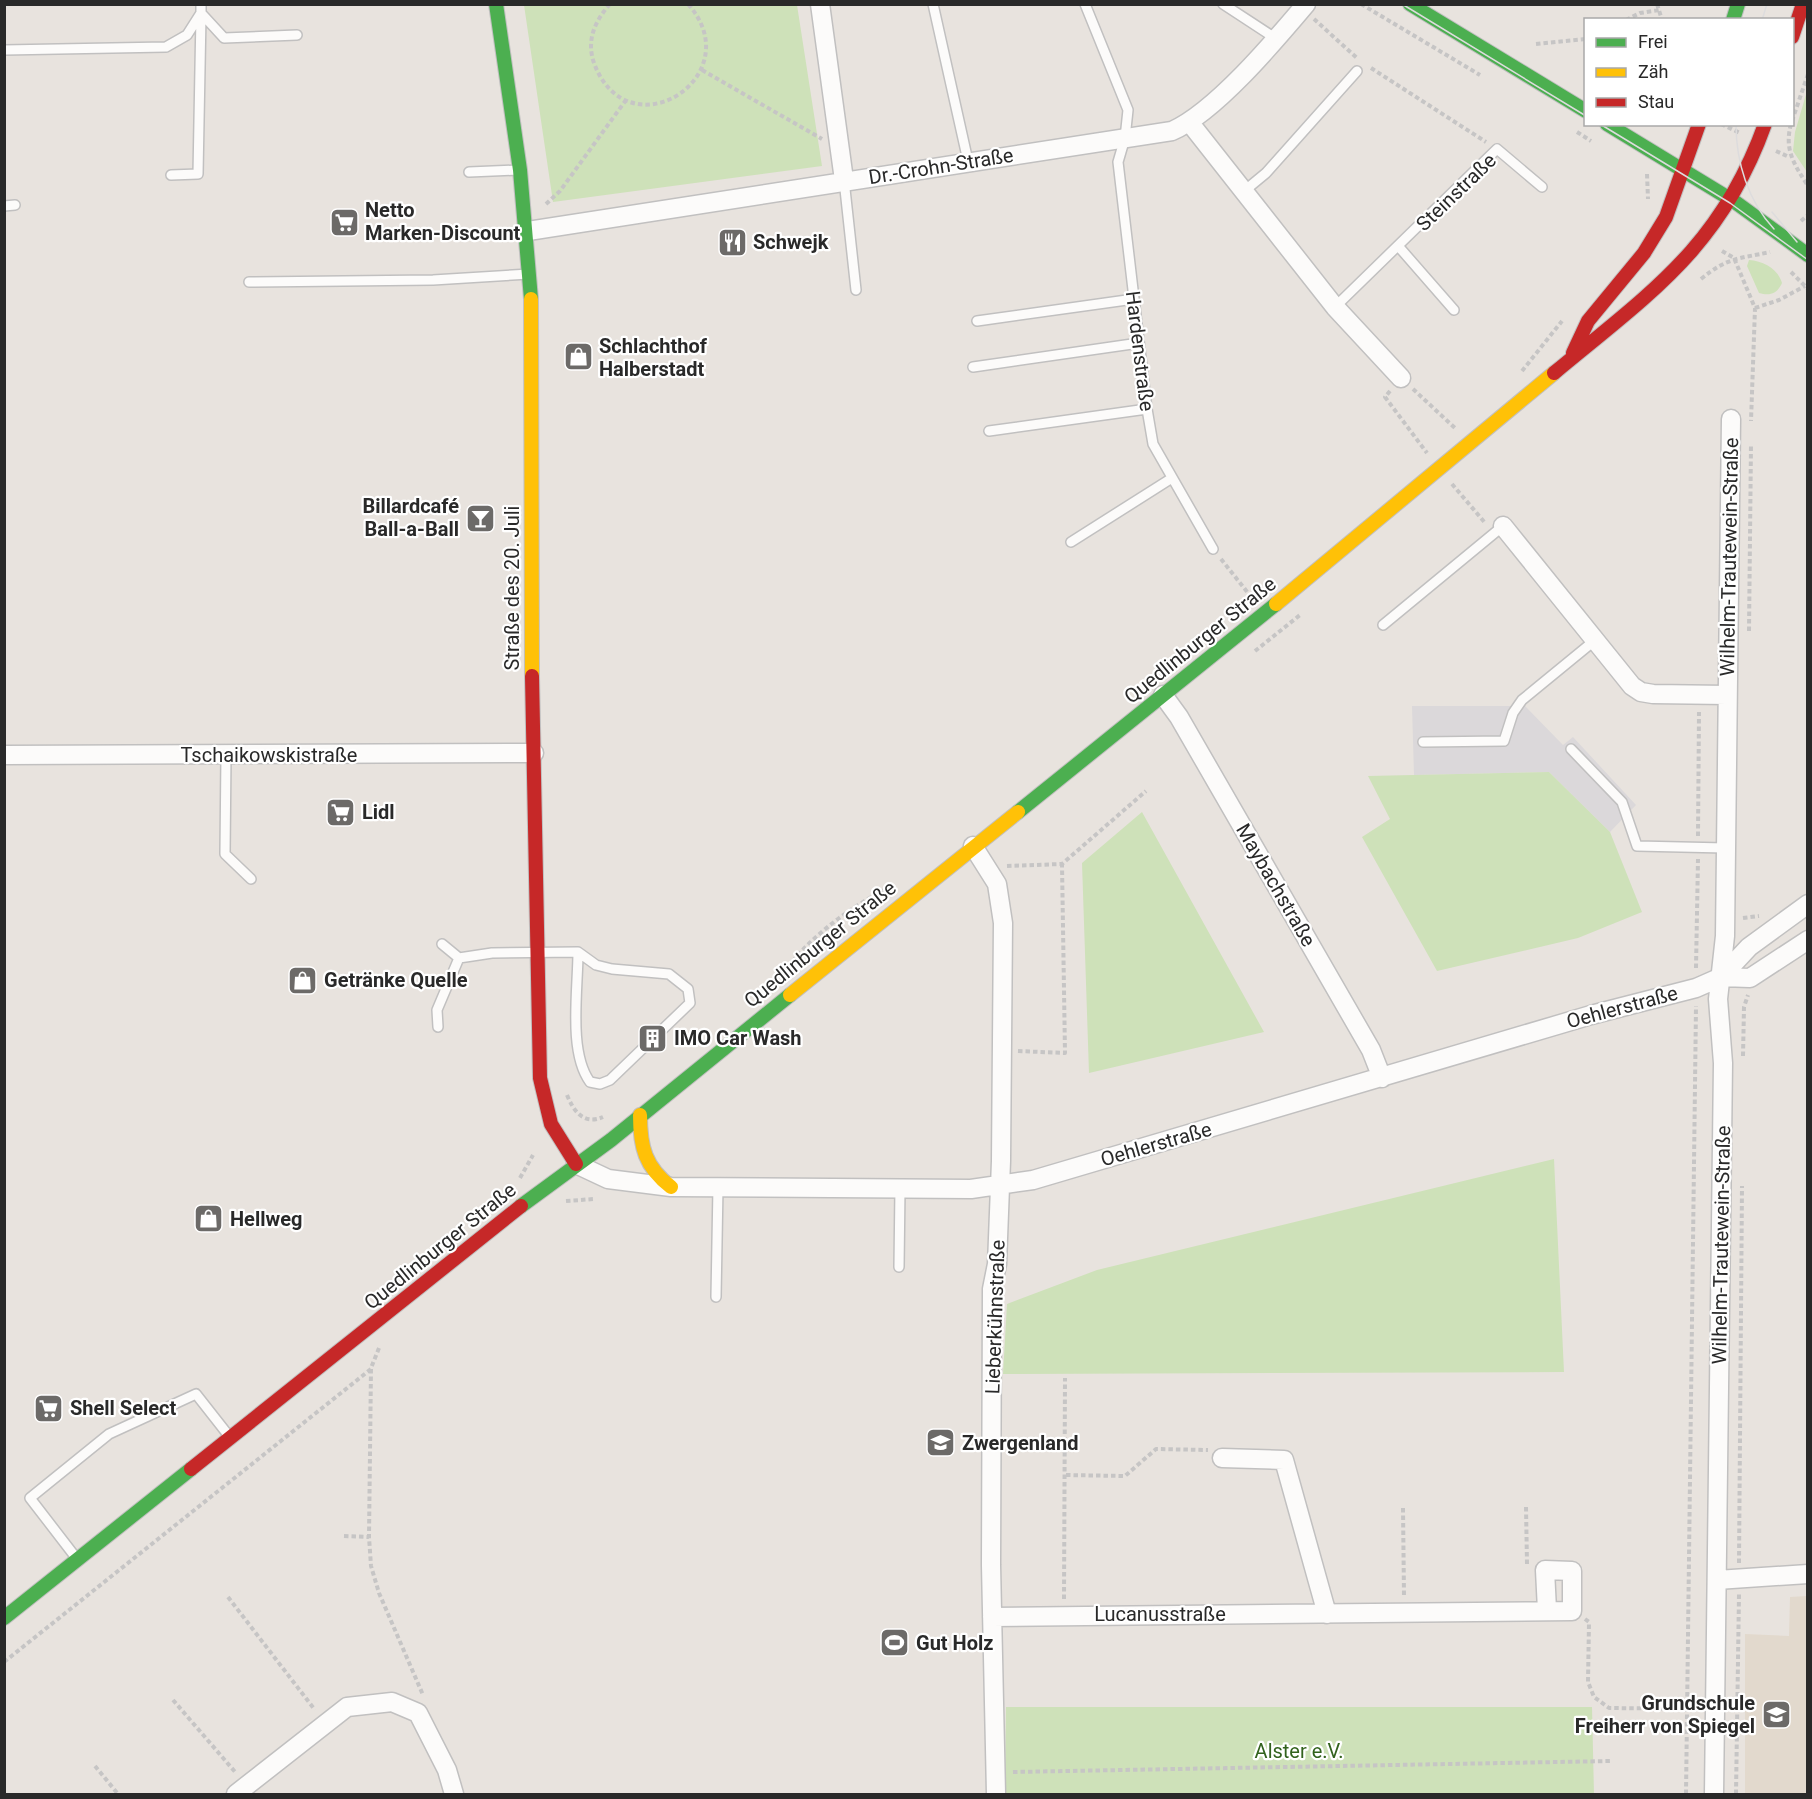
<svg xmlns="http://www.w3.org/2000/svg" width="1812" height="1799" font-family="Roboto,sans-serif">
	<style>
		.industrial { fill: #dbd8da }
		.education { fill: #e2d9cd }
		.green { fill: #cee1b9 }
		.lines { fill: none; stroke-linecap: round; stroke-linejoin: round }
		.lane-casing { stroke: #c1c0c0; stroke-width: 12 }
		.street-casing { stroke: #c1c0c0; stroke-width: 21 }
		.fast-casing { stroke: #c1c0c0; stroke-width: 16 }
		.slow-casing { stroke: #c1c0c0; stroke-width: 16 }
		.jam-casing { stroke: #c1c0c0; stroke-width: 16 }
		.path { stroke: #c6c5c5; stroke-width: 4; stroke-dasharray: 4.5 3; stroke-linecap: butt }
		.lane { stroke: #fcfbfa; stroke-width: 9 }
		.street { stroke: #fcfbfa; stroke-width: 18 }
		.fast { stroke: #4caf50; stroke-width: 14 }
		.slow { stroke: #ffc107; stroke-width: 14 }
		.jam { stroke: #c62828; stroke-width: 14 }
		.tram { stroke: #dddcdd; stroke-width: 1.5 }
		.labels { text-anchor: middle; dominant-baseline: central; stroke-width: 4.5; stroke-linejoin: round; paint-order: stroke }
		.street-label { font-size: 20px; fill: #292929; stroke: #fff }
		.poi-label { font-size: 20px; font-weight: bold; fill: #292929; stroke: #fff; text-anchor: start }
		.park-label { font-size: 20px; fill: #32621d; stroke: #fff }
	</style>
	<rect width="100%" height="100%" fill="#e8e3de"/>
	<path class="industrial" d="M1412 706H1525L1563 745 1573 737 1636 805 1610 832 1549 772 1414 775Z"/>
	<path class="education" d="M1807 1596V1794H1745V1634L1789 1636 1790 1597Z"/>
	<path class="green" d="M524 5H797L822 166 553 202Z
		M1807 91 1808 172H1807L1793 151 1795 132Z
		M1749 260C1764 261 1778 269 1782 283 1777 294 1770 296 1759 293L1747 266Z
		M1549 772 1610 832 1642 912 1578 938 1437 971 1362 837 1390 819 1368 776Z
		M1142 812 1264 1032 1089 1073 1082 863Z
		M1554 1159 1564 1372 1003 1374 1007 1304 1097 1270Z
		M1006 1707H1592L1594 1794H1005Z"/>
	<g class="lines">
		<defs>
			<path id="lane" d="M201 4V13L224 38 297 35
				M933 4 968 161
				M1085 4 1128 110 1125 138 1118 162 1147 409 1153 444 1213 549
				M1223 4 1275 38
				M4 50 166 47 187 35 201 13
				M469 172 518 170
				M171 175 198 174 201 15
				M844 180 856 290
				M1243 192 1266 173 1357 71
				M4 206 15 205
				M1399 247 1454 310
				M249 282 433 280 529 274
				M1335 307 1497 149 1542 187
				M977 321 1134 299
				M973 367 1139 343
				M989 431 1147 409
				M1071 542 1172 478
				M1383 625 1503 526
				M1423 742 1504 741 1513 713 1522 700 1594 641
				M1571 749 1622 802 1637 846 1725 848
				M226 755 225 854 251 879
				M442 944 459 958
				M438 1027 437 1010 459 958 492 953 578 952 596 965 612 969 669 974 688 989 690 1003 610 1080 600 1084 590 1082C568 1052 578 990 578 952
				M899 1267 900 1188
				M716 1297 718 1187
				M77 1559 30 1498 109 1434 196 1394 229 1436"/>
			<path id="street" d="M820 4 844 180
				M1190 123 1335 307 1401 378
				M528 231 1172 131C1215 112 1274 42 1306 4
				M1503 526 1632 686 1641 692 1653 694 1727 695
				M1163 695 1179 717 1371 1050 1382 1078
				M4 755 534 753
				M973 846 997 884 1003 923 1001 1161 997 1264 992 1289 991 1565 996 1794
				M1721 977 1750 978 1808 940
				M576 1164 608 1179 671 1187 971 1189 1033 1180 1591 1015 1696 988 1721 977 1749 947 1808 904
				M1222 1458 1284 1460 1327 1614
				M1717 1580 1808 1574
				M992 1617 1572 1611V1571L1545 1570 1547 1610
				M236 1794 347 1707 392 1702 418 1713 447 1770 454 1794
				M1714 1794 1723 1063 1718 999 1725 936 1731 419"/>
			<path id="fast" d="M496 4 520 170 531 299
				M1410 4 1586 111
				M1733 20 1738 4
				M1607 124 1735 202 1808 255
				M1018 812 1276 604
				M521 1206 611 1140 790 995
				M4 1618 191 1469"/>
			<path id="slow" d="M531 299 532 676
				M1276 604 1554 373
				M790 995 1018 812
				M640 1115C640 1147 645 1167 671 1187"/>
			<path id="jam" d="M1792 37 1803 4
				M1573 353 1588 321 1644 253 1666 217 1699 124
				M1554 373C1650 293 1721 247 1765 124
				M532 676 540 1078 551 1124 576 1164
				M191 1469 521 1206"/>
		</defs>
		<use href="#lane" class="lane-casing"/>
		<use href="#street" class="street-casing"/>
		<use href="#fast" class="fast-casing"/>
		<use href="#slow" class="slow-casing"/>
		<use href="#jam" class="jam-casing"/>
		<path class="path" d="M610 4C595 21 586 40 594 63 628 155 752 76 688 4
			M1361 4 1480 75
			M1657 4 1662 20
			M1314 19 1358 59
			M1626 20 1640 13 1659 10
			M1536 44 1586 39
			M1371 68 1486 142
			M702 70 822 139
			M1792 121 1808 74
			M1721 124 1740 133
			M1791 124C1784 150 1794 164 1808 186
			M1577 132 1591 141
			M1776 151 1789 157
			M1647 174 1648 199
			M546 204 560 191 626 100
			M1801 221 1808 215
			M1722 251 1734 258 1755 308 1751 421
			M1791 272 1808 289
			M1701 279C1728 257 1738 259 1770 252
			M1755 308 1779 300 1805 286
			M1522 371 1562 321
			M1413 389 1456 429
			M1390 391 1385 397 1427 453
			M1452 484 1486 524
			M1221 559 1252 598
			M1749 631 1751 444
			M1255 651 1300 615
			M1698 836 1699 712
			M1007 866 1062 864 1146 791
			M1743 918 1759 916
			M788 967C813 935 848 909 884 890
			M1696 968 1698 859
			M1018 1051 1065 1053 1062 864
			M1743 1056 1744 1007 1748 995
			M567 1095C574 1112 584 1125 603 1117
			M520 1178 533 1155
			M566 1201 594 1199
			M379 1348 371 1368 369 1537 371 1566 379 1593 423 1695
			M1066 1475 1125 1476 1156 1449 1208 1450
			M1526 1507 1527 1564
			M1403 1508 1404 1596
			M344 1536 369 1537
			M1739 1563 1742 1186
			M228 1597 315 1710
			M1064 1599 1065 1378
			M1585 1619 1589 1622 1588 1682 1594 1697 1609 1708 1697 1709
			M4 1662 371 1369
			M173 1700 236 1773
			M95 1766 118 1794
			M1013 1772 1612 1761
			M1686 1794 1696 1006
			M1736 1794 1739 1594"/>
		<use href="#lane" class="lane"/>
		<use href="#street" class="street"/>
		<use href="#fast" class="fast"/>
		<use href="#slow" class="slow"/>
		<use href="#jam" class="jam"/>
		<path class="tram" d="M1402 4 1586 116
			M1762 20 1767 4
			M1600 124 1730 203 1808 260
			M1736 124C1736 162 1748 201 1774 229
			M1772 212 1797 242"/>
	</g>
	<defs>
		<symbol id="supermarket-square" viewBox="-11 -11 22 22"><rect x="-9" y="-9" width="18" height="18" rx="4" fill="#6c6a68" stroke="#fff"/><path d="M-6-5.5h2.5l.6 2H6L4.5 2H-2.5L-4.4-4H-6ZM-1.5 3.2a1.3 1.3 0 1 0 .1 0ZM3 3.2a1.3 1.3 0 1 0 .1 0Z" fill="#fff"/></symbol>
		<symbol id="restaurant-square" viewBox="-11 -11 22 22"><rect x="-9" y="-9" width="18" height="18" rx="4" fill="#6c6a68" stroke="#fff"/><path d="M-5-6h1v4h1v-4h1v4h1v-4h1v5L-1.5 .5V6h-2V.5L-5-1ZM5-6V6H3V1.5H1.5Q1.5-4 5-6Z" fill="#fff"/></symbol>
		<symbol id="shop-square" viewBox="-11 -11 22 22"><rect x="-9" y="-9" width="18" height="18" rx="4" fill="#6c6a68" stroke="#fff"/><path d="M-5-2.5h2.3a2.7 3.5 0 0 1 5.4 0H5L5.5 6h-11ZM-1.5-2.5h3a1.5 2.3 0 0 0-3 0Z" fill="#fff"/></symbol>
		<symbol id="bar-square" viewBox="-11 -11 22 22"><rect x="-9" y="-9" width="18" height="18" rx="4" fill="#6c6a68" stroke="#fff"/><path d="M-6-5H6L.8 .8V4.5H3.5V6h-7V4.5H-.8V.8Z" fill="#fff"/></symbol>
		<symbol id="building-square" viewBox="-11 -11 22 22"><rect x="-9" y="-9" width="18" height="18" rx="4" fill="#6c6a68" stroke="#fff"/><path d="M-4-6H4V6H1V3H-1V6H-4ZM-2.5-4.3h1.7v1.8h-1.7ZM.8-4.3h1.7v1.8H.8ZM-2.5-1h1.7V.8h-1.7ZM.8-1h1.7V.8H.8Z" fill="#fff"/></symbol>
		<symbol id="school-square" viewBox="-11 -11 22 22"><rect x="-9" y="-9" width="18" height="18" rx="4" fill="#6c6a68" stroke="#fff"/><path d="M0-5L7-2L0 1L-7-2ZM-4 1L0 2.5L4 1V4Q0 6-4 4Z" fill="#fff"/></symbol>
		<symbol id="stadium-square" viewBox="-11 -11 22 22"><rect x="-9" y="-9" width="18" height="18" rx="4" fill="#6c6a68" stroke="#fff"/><path d="M0-5a6.5 5 0 1 0 0 10a6.5 5 0 1 0 0-10ZM-3.5-1.8h7v3.6h-7Z" fill="#fff"/></symbol>
	</defs>
	<g fill-rule="evenodd">
		<use href="#supermarket-square" x="328" y="206" width="33" height="33"/>
		<use href="#restaurant-square" x="716" y="226" width="33" height="33"/>
		<use href="#shop-square" x="562" y="340" width="33" height="33"/>
		<use href="#bar-square" x="464" y="502" width="33" height="33"/>
		<use href="#supermarket-square" x="324" y="796" width="33" height="33"/>
		<use href="#shop-square" x="286" y="964" width="33" height="33"/>
		<use href="#building-square" x="636" y="1022" width="33" height="33"/>
		<use href="#shop-square" x="192" y="1202" width="33" height="33"/>
		<use href="#supermarket-square" x="32" y="1392" width="33" height="33"/>
		<use href="#school-square" x="924" y="1426" width="33" height="33"/>
		<use href="#stadium-square" x="878" y="1626" width="33" height="33"/>
		<use href="#school-square" x="1760" y="1698" width="33" height="33"/>
	</g>
	<g class="labels">
		<g class="street-label">
			<text transform="translate(941 166) rotate(-9)">Dr.-Crohn-Straße</text>
			<text transform="translate(1456 192) rotate(-44)">Steinstraße</text>
			<text transform="translate(1140 351) rotate(83)">Hardenstraße</text>
			<text transform="translate(1729 557) rotate(-89)">Wilhelm-Trautewein-Straße</text>
			<text transform="translate(512 588) rotate(-90)">Straße des 20. Juli</text>
			<text transform="translate(1200 640) rotate(-39)">Quedlinburger Straße</text>
			<text x="269" y="755">Tschaikowskistraße</text>
			<text transform="translate(1276 885) rotate(60)">Maybachstraße</text>
			<text transform="translate(820 944) rotate(-39)">Quedlinburger Straße</text>
			<text transform="translate(1622 1007) rotate(-15)">Oehlerstraße</text>
			<text transform="translate(1156 1144) rotate(-16)">Oehlerstraße</text>
			<text transform="translate(1721 1245) rotate(-89)">Wilhelm-Trautewein-Straße</text>
			<text transform="translate(440 1246) rotate(-39)">Quedlinburger Straße</text>
			<text transform="translate(995 1317) rotate(-88)">Lieberkühnstraße</text>
			<text x="1160" y="1614">Lucanusstraße</text>
		</g>
		<g class="poi-label">
			<text x="365" y="210">Netto<tspan x="365" dy="23">Marken-Discount</tspan></text>
			<text x="753" y="242">Schwejk</text>
			<text x="599" y="346">Schlachthof<tspan x="599" dy="23">Halberstadt</tspan></text>
			<text x="459" y="506" text-anchor="end">Billardcafé<tspan x="459" dy="23">Ball-a-Ball</tspan></text>
			<text x="362" y="812">Lidl</text>
			<text x="324" y="980">Getränke Quelle</text>
			<text x="674" y="1038">IMO Car Wash</text>
			<text x="230" y="1219">Hellweg</text>
			<text x="70" y="1408">Shell Select</text>
			<text x="962" y="1443">Zwergenland</text>
			<text x="916" y="1643">Gut Holz</text>
			<text x="1755" y="1703" text-anchor="end">Grundschule<tspan x="1755" dy="23">Freiherr von Spiegel</tspan></text>
		</g>
		<g class="park-label">
			<text x="1299" y="1751">Alster e.V.</text>
		</g>
	</g>
	<rect width="1812" height="1799" fill="none" stroke="#292929" stroke-width="12"/>
	<rect x="1584" y="18" width="210" height="108" fill="#ffffff" stroke="#a9a9a9" stroke-width="1.5"/>
	<rect x="1596" y="38" width="30" height="9" fill="#4caf50" stroke="#a9a9a9" stroke-width="1.5"/>
	<text x="1638" y="48" font-size="18" fill="#292929">Frei</text>
	<rect x="1596" y="68" width="30" height="9" fill="#ffc107" stroke="#a9a9a9" stroke-width="1.5"/>
	<text x="1638" y="78" font-size="18" fill="#292929">Zäh</text>
	<rect x="1596" y="98" width="30" height="9" fill="#c62828" stroke="#a9a9a9" stroke-width="1.5"/>
	<text x="1638" y="108" font-size="18" fill="#292929">Stau</text>
</svg>
